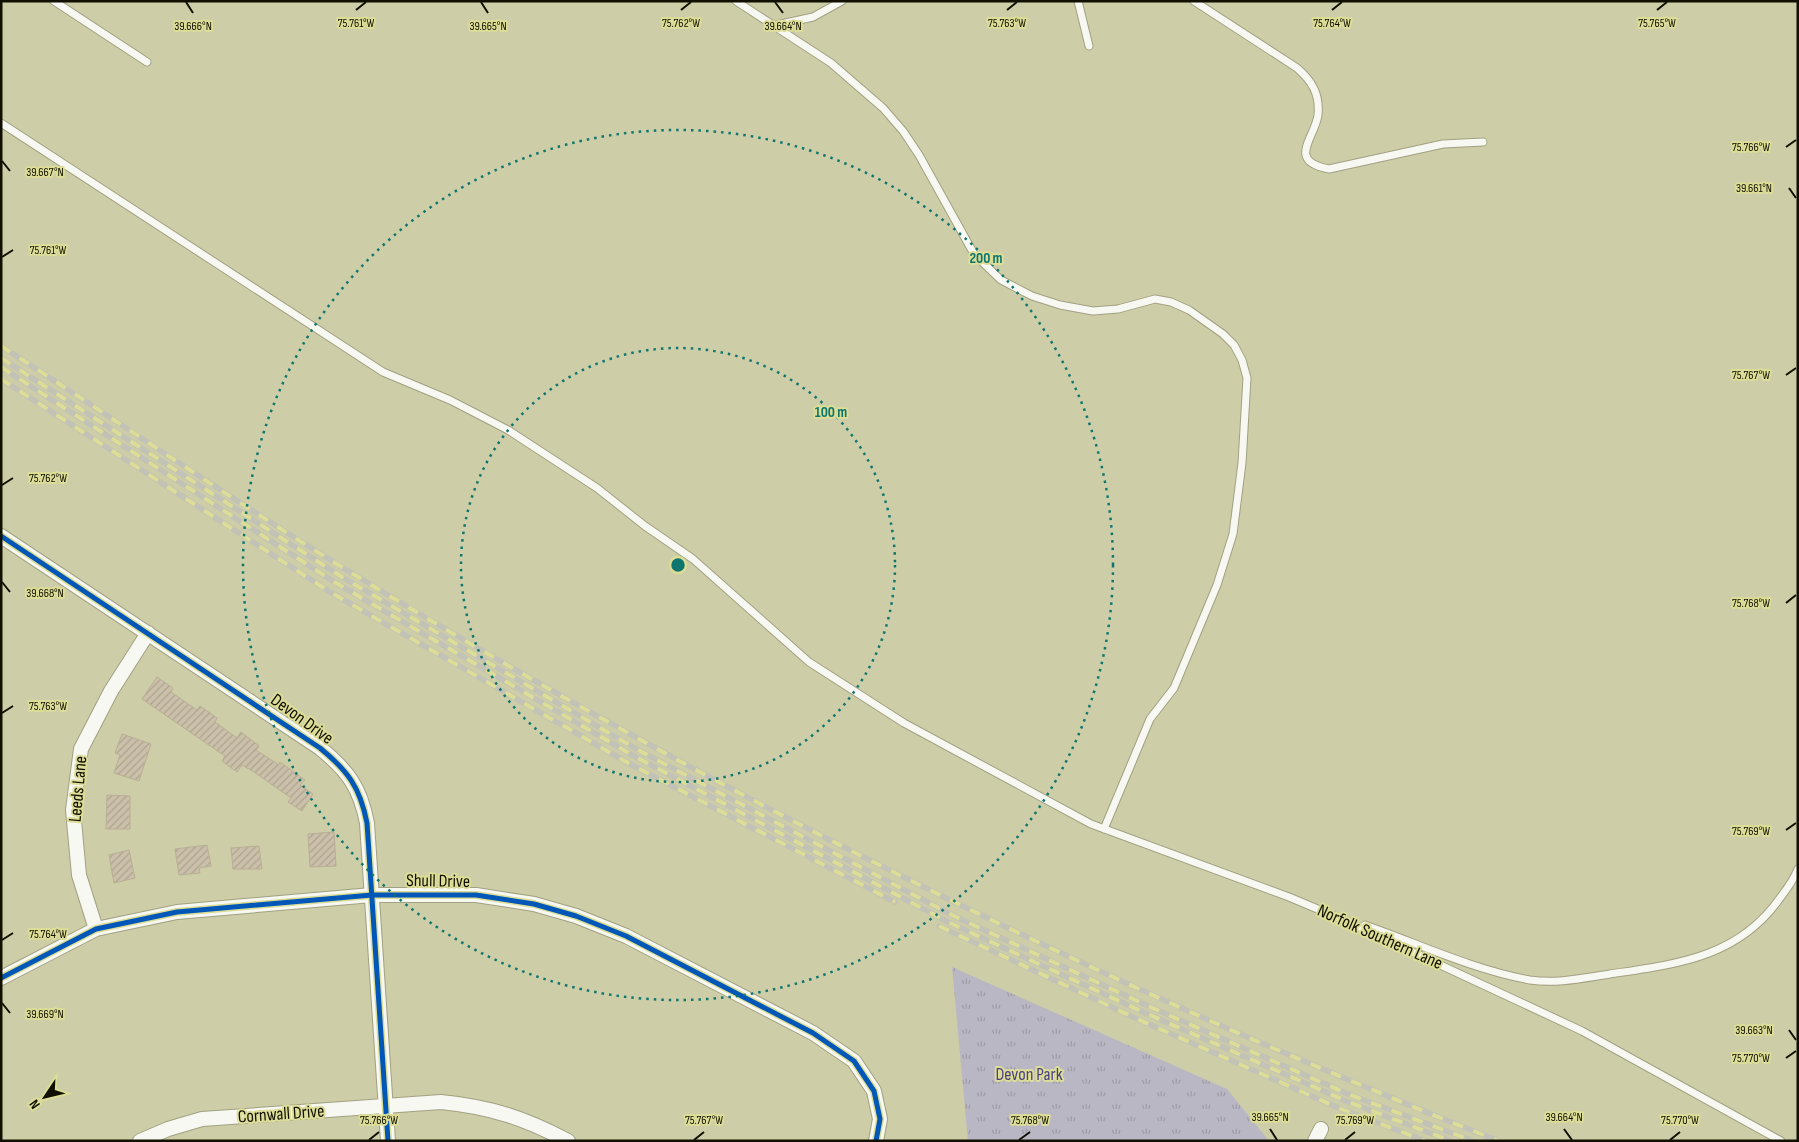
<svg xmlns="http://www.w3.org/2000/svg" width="1799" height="1142" font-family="'Sofia Sans Condensed',sans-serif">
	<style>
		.park { fill: url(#park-tufts) }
		.building { fill: url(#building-hatch); stroke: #baae96 }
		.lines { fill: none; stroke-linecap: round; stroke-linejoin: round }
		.lane-casing { stroke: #a1a183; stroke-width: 9 }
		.street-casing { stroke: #a1a183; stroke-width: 16 }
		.lane { stroke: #f8f8f2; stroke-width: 7 }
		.street { stroke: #f8f8f2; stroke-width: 14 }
		.rail-casing { stroke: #c2c2b7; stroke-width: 5.5 }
		.rail { stroke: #dcdd97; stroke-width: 4; stroke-dasharray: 11; stroke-linecap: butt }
		.cycleway-casing { stroke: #dcdd97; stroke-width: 8 }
		.cycleway { stroke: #0057b8; stroke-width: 5 }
		.ticks { fill: none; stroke: #111000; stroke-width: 2 }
		.ring { fill: none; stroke: #0f766e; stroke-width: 2.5; stroke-dasharray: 2.5 5 }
		.labels { text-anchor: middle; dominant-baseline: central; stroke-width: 4; stroke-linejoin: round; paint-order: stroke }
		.street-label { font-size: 18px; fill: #111000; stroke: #dcdd97 }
		.park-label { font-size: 18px; fill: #4b3f84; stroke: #dcdd97 }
		.ticks-label { font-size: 12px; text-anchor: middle; fill: #111000; stroke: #dcdd97; stroke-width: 4; stroke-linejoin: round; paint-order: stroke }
		.centre { fill: #0f766e; stroke: #dcdd97; stroke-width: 2.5 }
		.ring-label { font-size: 15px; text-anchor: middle; font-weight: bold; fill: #0f766e; stroke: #dcdd97; stroke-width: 4; stroke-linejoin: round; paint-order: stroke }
	</style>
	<defs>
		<pattern id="park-tufts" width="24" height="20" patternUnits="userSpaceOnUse" patternTransform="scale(1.25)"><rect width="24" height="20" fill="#bab7c5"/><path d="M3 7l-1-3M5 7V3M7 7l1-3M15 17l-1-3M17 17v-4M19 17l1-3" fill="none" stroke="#9f9ca7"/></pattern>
		<pattern id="building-hatch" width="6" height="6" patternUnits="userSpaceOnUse" patternTransform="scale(1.25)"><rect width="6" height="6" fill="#cbc0a9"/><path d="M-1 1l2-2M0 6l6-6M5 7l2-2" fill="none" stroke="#ada490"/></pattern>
	</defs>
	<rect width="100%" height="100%" fill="#cdcda7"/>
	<path class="park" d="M952 967 1227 1089 1269 1141H968Z"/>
	<path class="building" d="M157 677 173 688 171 692 197 710 200 706 217 718 215 722 237 738 241 732 259 746 256 750 279 765 280 762 305 780 300 785 313 794 302 811 288 802 291 798 254 772 242 765 237 772 222 761 225 756 142 699Z
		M122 734 151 744 139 781 114 773 120 755 115 753Z
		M107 795 130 796V829H106Z
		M334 832 336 866 310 867 308 834Z
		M207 845 211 866 199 868 200 873 179 875 175 849Z
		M259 846 262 869H233L231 848Z
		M129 850 135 878 114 883 109 855Z"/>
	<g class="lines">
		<defs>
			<path id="lane" d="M54 1 147 62
				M736 1 831 63 883 108 903 131 919 155 974 254 1001 280 1032 296 1060 305 1093 311 1118 309 1155 299 1171 302 1189 310 1223 334 1234 345 1242 360 1247 378 1242 463 1233 534 1217 585 1174 688 1150 719 1104 829
				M1078 1 1089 46
				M1194 1 1297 68C1312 81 1320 94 1318 115 1315 138 1286 161 1329 169L1443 144 1483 142
				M772 26 813 17 842 1
				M1 123 383 372 450 400 508 430 597 488 645 526 693 559 809 662 904 723 1091 824 1289 897 1346 921 1582 1031 1781 1141
				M1365 925C1419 944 1474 970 1530 980 1557 984 1583 978 1610 974 1676 964 1738 958 1780 898 1787 889 1794 879 1798 869"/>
			<path id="street" d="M1 536 320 748C348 771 360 787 367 823L388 1141
				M96 929 79 875 73 810 81 749 111 691 148 633
				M1 978 96 929 177 912 372 895H476L534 904 576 916 626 936 813 1033 854 1061 874 1091 880 1119 876 1141
				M140 1141 168 1129 202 1119 441 1102C491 1107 524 1118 568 1141
				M1315 1141 1321 1129"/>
		</defs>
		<use href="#lane" class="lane-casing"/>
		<use href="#street" class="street-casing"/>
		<use href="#lane" class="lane"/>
		<use href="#street" class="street"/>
		<defs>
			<path id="rail" d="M1 346C116 420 229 498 345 569 637 747 941 904 1254 1040 1335 1074 1416 1109 1499 1141
				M1 358 342 577 638 750 954 916 1146 1005 1348 1094 1473 1141
				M1 367 336 583 634 756 950 923 1143 1012 1346 1101 1451 1141
				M1 379 330 592 630 764 895 902
				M939 926 1135 1018 1341 1109 1426 1141"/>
		</defs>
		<use href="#rail" class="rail-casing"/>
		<use href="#rail" class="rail"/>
		<defs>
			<path id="cycleway" d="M1 536 320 748C348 771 360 787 367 823L388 1141
				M1 978 96 929 177 912 372 895H476L534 904 576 916 626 936 813 1033 854 1061 874 1091 880 1119 876 1141"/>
		</defs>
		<use href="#cycleway" class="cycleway-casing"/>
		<use href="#cycleway" class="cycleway"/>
	</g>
	<path class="ticks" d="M186 2 193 13M481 2 488 13M775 2 783 13M356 10 366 2M681 10 691 2M1007 10 1017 2M1332 10 1342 2M1657 10 1667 2M1786 147 1796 140M2 161 10 171M1789 188 1796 198M2 257 13 250M1786 375 1796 368M2 485 13 478M2 582 10 592M1786 603 1796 595M2 713 13 706M1786 830 1796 823M2 940 13 933M2 1003 10 1013M1789 1030 1796 1040M1786 1058 1796 1051M1270 1129 1277 1140M1564 1129 1572 1140M369 1140 379 1132M694 1140 704 1132M1019 1140 1030 1132M1345 1140 1355 1132M1670 1140 1680 1132"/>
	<g class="ring">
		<circle cx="678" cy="565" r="217"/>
		<circle cx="678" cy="565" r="435"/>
	</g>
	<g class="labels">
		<g class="street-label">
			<text transform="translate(302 719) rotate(36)">Devon Drive</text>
			<text transform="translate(78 789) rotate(-85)">Leeds Lane</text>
			<text transform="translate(438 881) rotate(1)">Shull Drive</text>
			<text transform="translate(1380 937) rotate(24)">Norfolk Southern Lane</text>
			<text transform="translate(281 1114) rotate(-4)">Cornwall Drive</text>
		</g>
		<g class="park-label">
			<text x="1029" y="1074">Devon Park</text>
		</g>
	</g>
	<g class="ticks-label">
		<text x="356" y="27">75.761°W</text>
		<text x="681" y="27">75.762°W</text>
		<text x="1007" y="27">75.763°W</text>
		<text x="1332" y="27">75.764°W</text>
		<text x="1657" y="27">75.765°W</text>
		<text x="193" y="30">39.666°N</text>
		<text x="488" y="30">39.665°N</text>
		<text x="783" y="30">39.664°N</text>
		<text x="1751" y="151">75.766°W</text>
		<text x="45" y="176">39.667°N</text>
		<text x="1754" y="192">39.661°N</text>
		<text x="48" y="254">75.761°W</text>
		<text x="1751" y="379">75.767°W</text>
		<text x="48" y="482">75.762°W</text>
		<text x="45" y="597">39.668°N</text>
		<text x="1751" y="607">75.768°W</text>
		<text x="48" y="710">75.763°W</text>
		<text x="1751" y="835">75.769°W</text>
		<text x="48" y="938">75.764°W</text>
		<text x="45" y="1018">39.669°N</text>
		<text x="1754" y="1034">39.663°N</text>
		<text x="1751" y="1062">75.770°W</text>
		<text x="1270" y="1121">39.665°N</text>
		<text x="1564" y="1121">39.664°N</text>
		<text x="379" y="1124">75.766°W</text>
		<text x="704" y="1124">75.767°W</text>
		<text x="1030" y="1124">75.768°W</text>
		<text x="1355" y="1124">75.769°W</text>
		<text x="1680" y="1124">75.770°W</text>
	</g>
	<circle cx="678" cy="565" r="8" class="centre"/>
	<g class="ring-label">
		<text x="986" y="263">200 m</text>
		<text x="831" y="417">100 m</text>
	</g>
	<rect width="1799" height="1142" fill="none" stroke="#111000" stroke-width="5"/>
	<g transform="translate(45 1097) rotate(235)" stroke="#dcdd97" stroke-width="4" paint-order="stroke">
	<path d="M0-4L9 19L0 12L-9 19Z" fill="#111000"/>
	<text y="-8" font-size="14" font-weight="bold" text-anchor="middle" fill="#111000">N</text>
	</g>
</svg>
